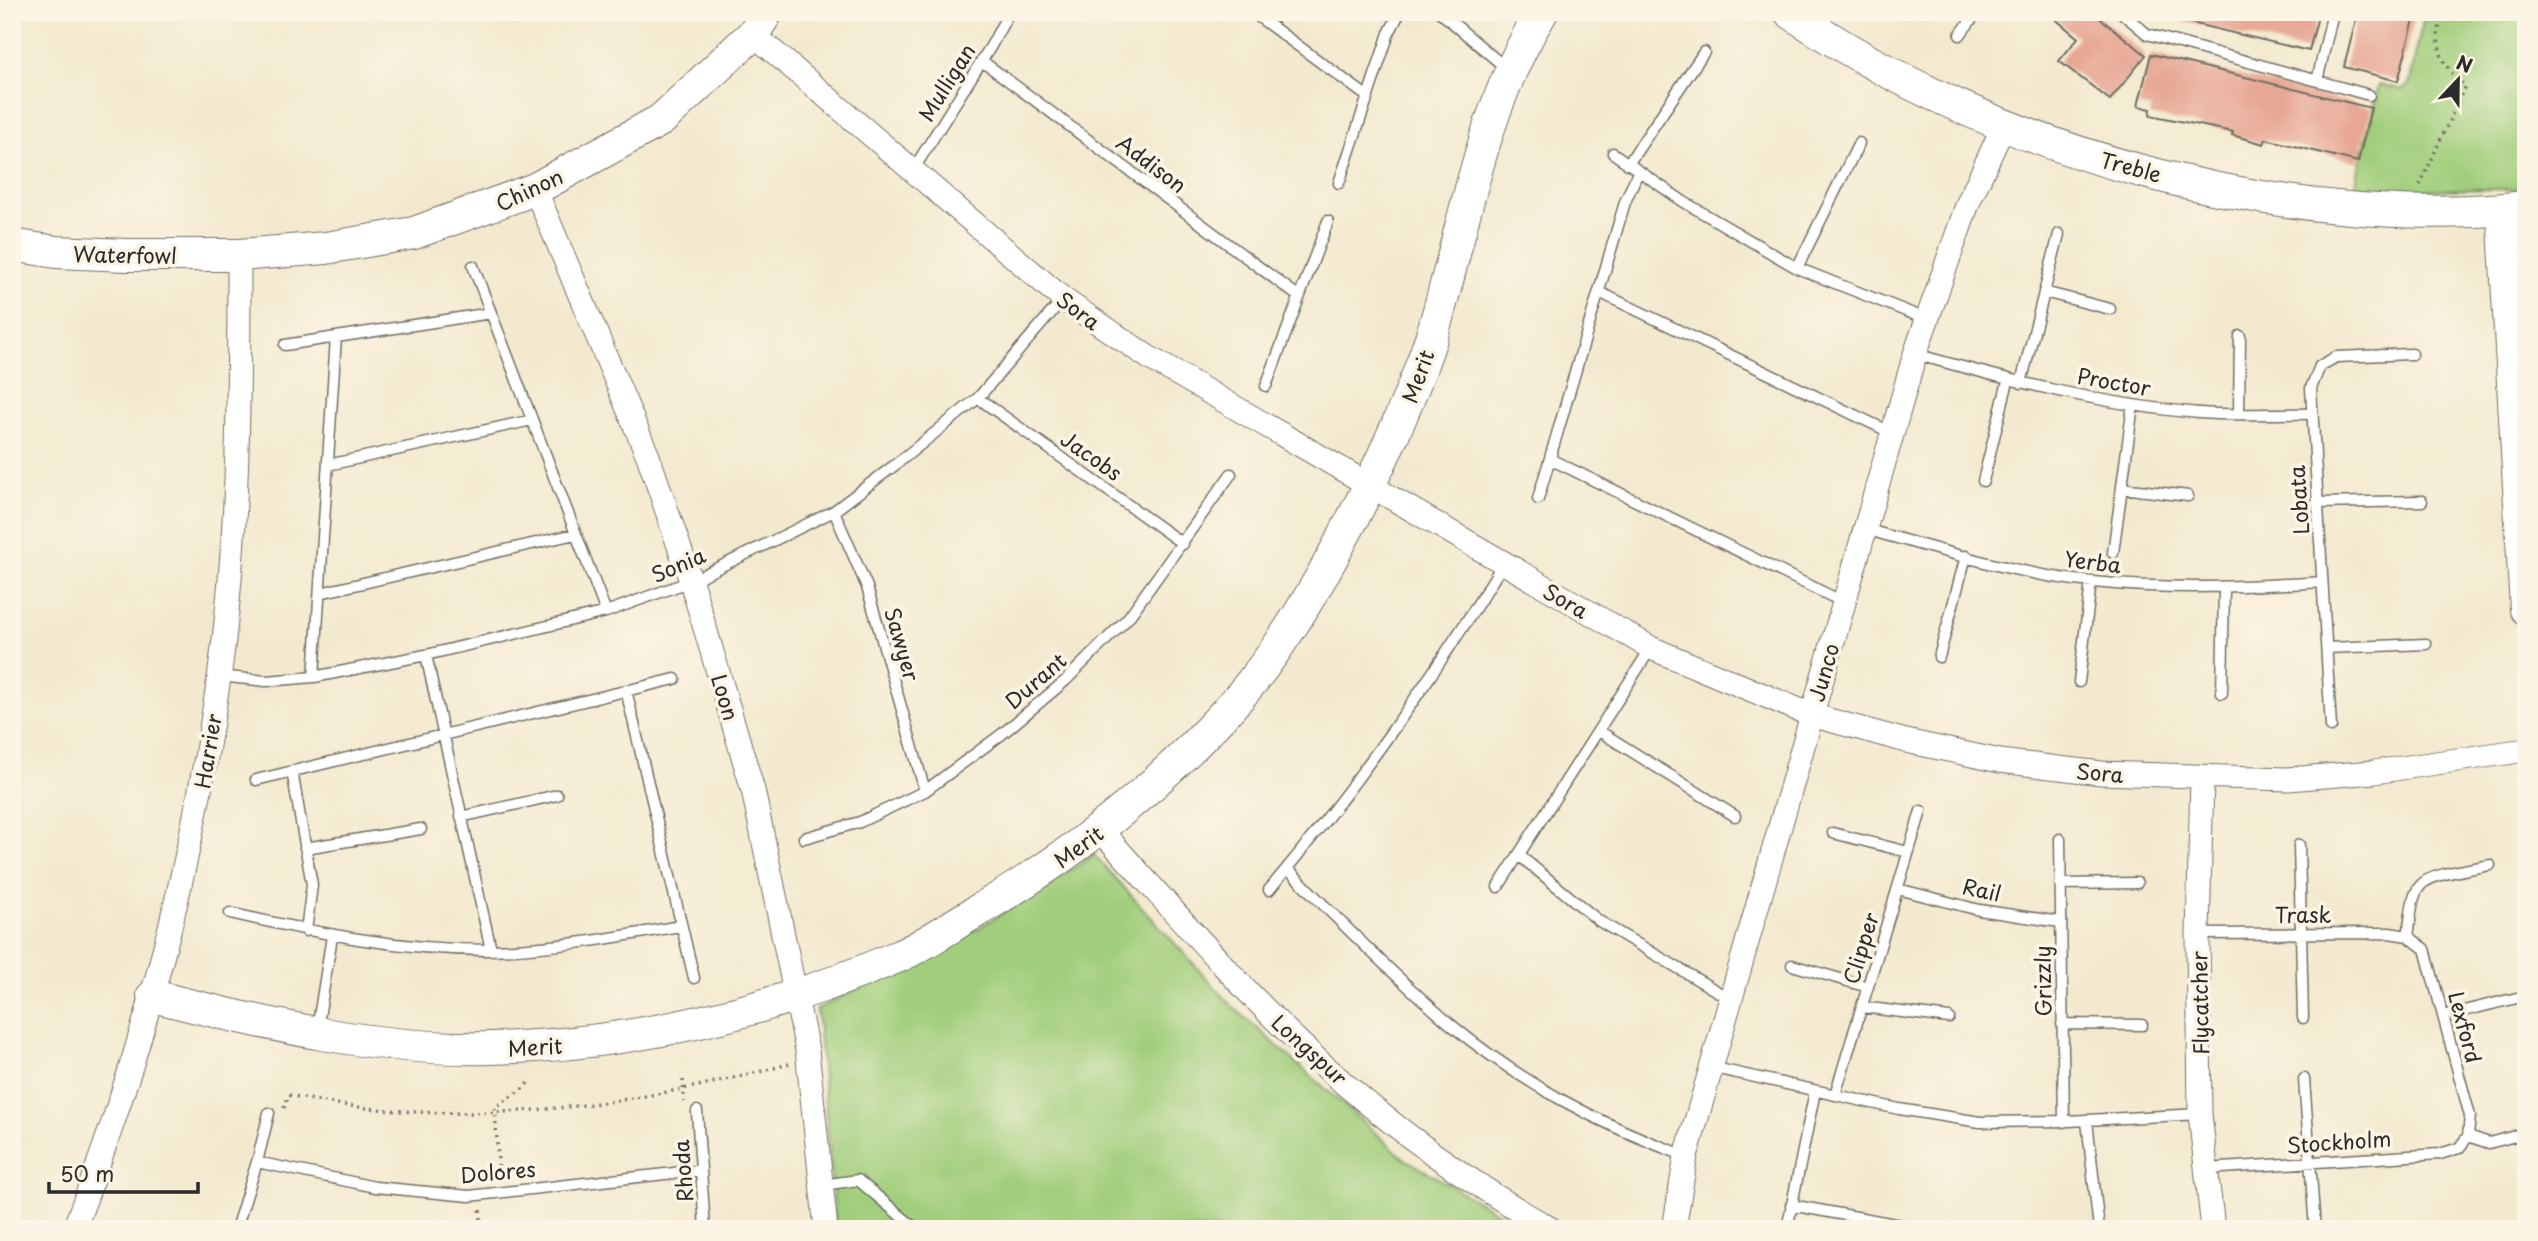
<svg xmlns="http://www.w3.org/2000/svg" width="2538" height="1241" font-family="'Playpen Sans',sans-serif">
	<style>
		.green { fill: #a1ce7b; stroke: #667c53; stroke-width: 2 }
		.building { fill: #e7a794 }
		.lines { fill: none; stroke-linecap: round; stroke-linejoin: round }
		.lane-casing { stroke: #716e64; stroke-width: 13 }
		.street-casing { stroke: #716e64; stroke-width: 25 }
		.secondary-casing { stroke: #716e64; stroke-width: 34 }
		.path { stroke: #716e64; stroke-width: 3.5; stroke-dasharray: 2 5; stroke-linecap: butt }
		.lane { stroke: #fff; stroke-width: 10 }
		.street { stroke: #fff; stroke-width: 23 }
		.secondary { stroke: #fff; stroke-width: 32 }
		.labels { text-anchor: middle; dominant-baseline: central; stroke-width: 7; stroke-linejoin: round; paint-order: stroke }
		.street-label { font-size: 21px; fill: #2b2b2b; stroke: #fcf5e5 }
	</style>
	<rect width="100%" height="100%" fill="#fcf5e5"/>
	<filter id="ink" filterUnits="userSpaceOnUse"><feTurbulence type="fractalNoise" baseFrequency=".0143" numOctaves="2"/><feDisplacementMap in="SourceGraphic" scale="14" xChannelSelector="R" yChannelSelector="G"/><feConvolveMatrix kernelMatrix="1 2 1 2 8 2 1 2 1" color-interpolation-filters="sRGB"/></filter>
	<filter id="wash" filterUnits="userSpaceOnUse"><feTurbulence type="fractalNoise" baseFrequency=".00686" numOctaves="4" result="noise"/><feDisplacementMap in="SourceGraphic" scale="28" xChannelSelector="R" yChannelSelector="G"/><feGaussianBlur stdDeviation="1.57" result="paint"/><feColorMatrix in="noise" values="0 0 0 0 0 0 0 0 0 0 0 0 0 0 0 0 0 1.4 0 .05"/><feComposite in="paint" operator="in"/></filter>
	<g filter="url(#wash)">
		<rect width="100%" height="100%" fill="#f3e9cf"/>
		<path class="green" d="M2425 12H2526V189L2382 190 2355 186 2379 84 2402 90 2409 85Z
			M1094 855 1232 1006 1405 1159 1526 1229H836L817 1009 977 929Z"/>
		<g id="blocks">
			<path class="building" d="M2047 12H2092L2146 55 2110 100 2059 61 2078 38Z
				M2171 12H2319L2309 51 2170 18Z
				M2358 12H2416L2398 81 2344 67Z
				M2151 54 2371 108 2358 162 2266 139 2264 144 2232 135 2233 132 2150 115 2151 109 2138 106Z"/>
		</g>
	</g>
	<g filter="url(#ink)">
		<use href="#blocks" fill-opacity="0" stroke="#716e64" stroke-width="2"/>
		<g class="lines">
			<defs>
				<path id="lane" d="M1252 12 1368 97
					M1440 12 1507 69
					M2121 12 2147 34 2369 95
					M1960 35 1977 12
					M982 61 1298 296
					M2317 81 2333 12
					M1613 153 1684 202 1797 268 1926 319
					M1628 164 1704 52
					M913 170 991 46 1009 12
					M1339 183 1389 33 1400 12
					M473 266 606 612
					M1797 268 1859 143
					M1599 292 1892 433
					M2044 292 2110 309
					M285 345 491 313
					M1915 354C2008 380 2102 405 2199 413 2236 416 2274 413 2311 414
					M2021 383 2059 234
					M1266 386 1328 221
					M978 398 1183 544
					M2239 413 2240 336
					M1550 459 1843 602
					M328 465 532 420
					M1983 481 2008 381
					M2122 488 2188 496
					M1538 499 1625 202 1638 172
					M2317 503 2422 501
					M834 511 867 587 925 791
					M1864 529C1939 549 2016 575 2093 582 2170 590 2246 587 2322 582
					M2113 553 2133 405
					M320 593 575 534
					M2327 648 2426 644
					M426 655 491 950
					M1939 657 1966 556
					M219 676 266 681 314 677 426 655 606 612 691 581 834 511 895 465 978 398 1063 299
					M314 677 336 337
					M2079 682 2091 582
					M626 690 694 978
					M2222 693 2224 588
					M2331 727 2311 388 2320 366 2336 357 2412 354
					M1599 731 1735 816
					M292 771 312 885 306 931
					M256 780 675 679
					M461 817 557 795
					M1833 833 1908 852
					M804 838 860 822 925 791 1002 734 1065 681 1128 618 1231 474
					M2060 839 2064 1122
					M2299 845 2303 1018
					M305 848 421 829
					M1520 856 1599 921 1730 999
					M1287 868C1339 921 1393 975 1449 1023 1518 1081 1602 1126 1686 1156
					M2060 884 2137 883
					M1498 887 1651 648
					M1898 889 1979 910 2060 922
					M1269 890C1358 784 1430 681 1503 564
					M230 913C316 933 400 950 489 950 553 949 617 937 680 926
					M2198 934 2389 933 2408 936 2425 949 2470 1116 2468 1136
					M2408 936C2411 921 2410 898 2420 886 2429 873 2474 869 2490 865
					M1792 965 1868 987
					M1862 1007 1949 1018
					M2443 1016 2525 996
					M2062 1024 2142 1025
					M317 1030 332 936
					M1710 1067 1899 1109 1980 1122 2068 1121 2200 1114
					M2304 1079 2315 1229
					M1835 1095 1921 811
					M697 1111 705 1229
					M2087 1121 2099 1229
					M2468 1136 2489 1143 2526 1133
					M257 1162 375 1187 469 1196 701 1170
					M2206 1169 2440 1154 2459 1148 2468 1136
					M822 1185 858 1180 916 1229
					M1791 1205 1922 1229
					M236 1229 257 1162 269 1113
					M1787 1229 1815 1091"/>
				<path id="street" d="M753 34 1063 299 1148 357 1651 648 1811 715 1906 741 2000 761 2101 773 2288 779 2374 772 2526 750
					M535 189 648 456 691 581 753 790 807 1050 826 1229
					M2202 778 2198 934 2200 1114 2213 1229
					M1101 831C1163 898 1223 969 1289 1033 1366 1108 1457 1176 1551 1229
					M74 1229C144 1051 191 866 219 678 239 538 239 396 239 255
					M1674 1229 1686 1156 1915 354 1968 203 2004 125"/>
				<path id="secondary" d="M1790 12C1989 150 2283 233 2526 207
					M2503 209 2526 609
					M12 245 56 252 127 255H239L326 248 414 233 535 189 661 120 753 34 767 12
					M153 996C263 1024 377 1051 491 1048 631 1045 770 1012 899 956 923 946 945 930 967 917 1069 859 1162 785 1240 696 1292 636 1337 552 1372 480 1395 432 1416 385 1432 335 1465 226 1480 111 1542 12"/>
			</defs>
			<use href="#lane" class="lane-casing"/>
			<use href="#street" class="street-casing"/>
			<use href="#secondary" class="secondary-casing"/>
			<path class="path" d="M2420 185 2465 86C2441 66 2431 42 2444 12
				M683 1080 684 1102
				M284 1108 289 1095C455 1132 628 1107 789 1064
				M499 1180 495 1107 524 1088 530 1080
				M480 1210 482 1229"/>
			<use href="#lane" class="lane"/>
			<use href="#street" class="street"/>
			<use href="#secondary" class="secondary"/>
		</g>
	</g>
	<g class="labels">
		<g class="street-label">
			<text transform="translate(946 82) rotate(-58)">Mulligan</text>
			<text transform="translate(1152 163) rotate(37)">Addison</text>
			<text transform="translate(2131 166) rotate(15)">Treble</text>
			<text transform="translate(529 189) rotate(-25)">Chinon</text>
			<text transform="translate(125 254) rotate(1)">Waterfowl</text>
			<text transform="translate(1079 310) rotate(37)">Sora</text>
			<text transform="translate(1417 376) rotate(-70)">Merit</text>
			<text transform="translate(2114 381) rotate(10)">Proctor</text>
			<text transform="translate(1092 455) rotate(35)">Jacobs</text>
			<text transform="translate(2298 500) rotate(-94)">Lobata</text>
			<text transform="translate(2093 561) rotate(7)">Yerba</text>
			<text transform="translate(678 564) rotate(-23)">Sonia</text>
			<text transform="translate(1566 600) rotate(30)">Sora</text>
			<text transform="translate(903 644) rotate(74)">Sawyer</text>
			<text transform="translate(1823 672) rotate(-74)">Junco</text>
			<text transform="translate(1035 680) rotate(-41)">Durant</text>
			<text transform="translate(726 697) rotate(73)">Loon</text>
			<text transform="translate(207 751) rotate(-81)">Harrier</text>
			<text transform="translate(2100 772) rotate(5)">Sora</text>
			<text transform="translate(1078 846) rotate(-36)">Merit</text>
			<text transform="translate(1982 889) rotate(12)">Rail</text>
			<text x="2303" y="914">Trask</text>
			<text transform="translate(1860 948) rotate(-73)">Clipper</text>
			<text transform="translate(2042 981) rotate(-91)">Grizzly</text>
			<text transform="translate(2199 1003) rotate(-91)">Flycatcher</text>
			<text transform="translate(2466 1027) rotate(75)">Lexford</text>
			<text transform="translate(535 1046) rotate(-3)">Merit</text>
			<text transform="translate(1310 1049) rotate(42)">Longspur</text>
			<text transform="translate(2339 1141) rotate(-4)">Stockholm</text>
			<text transform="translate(498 1171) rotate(-5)">Dolores</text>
			<text transform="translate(682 1171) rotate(-94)">Rhoda</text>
		</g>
	</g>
	<rect width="2538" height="1241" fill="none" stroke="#fcf5e5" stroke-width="42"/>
	<g transform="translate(2458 80) rotate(22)" stroke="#fcf5e5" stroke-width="5" paint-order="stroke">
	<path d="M0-5L12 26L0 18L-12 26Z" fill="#2b2b2b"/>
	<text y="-10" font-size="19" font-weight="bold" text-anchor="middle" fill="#2b2b2b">N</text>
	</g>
	<path d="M49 1182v10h149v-10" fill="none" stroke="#2b2b2b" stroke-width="3.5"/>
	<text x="60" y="1182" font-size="21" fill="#2b2b2b" stroke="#fcf5e5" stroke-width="5" paint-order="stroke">50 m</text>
</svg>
